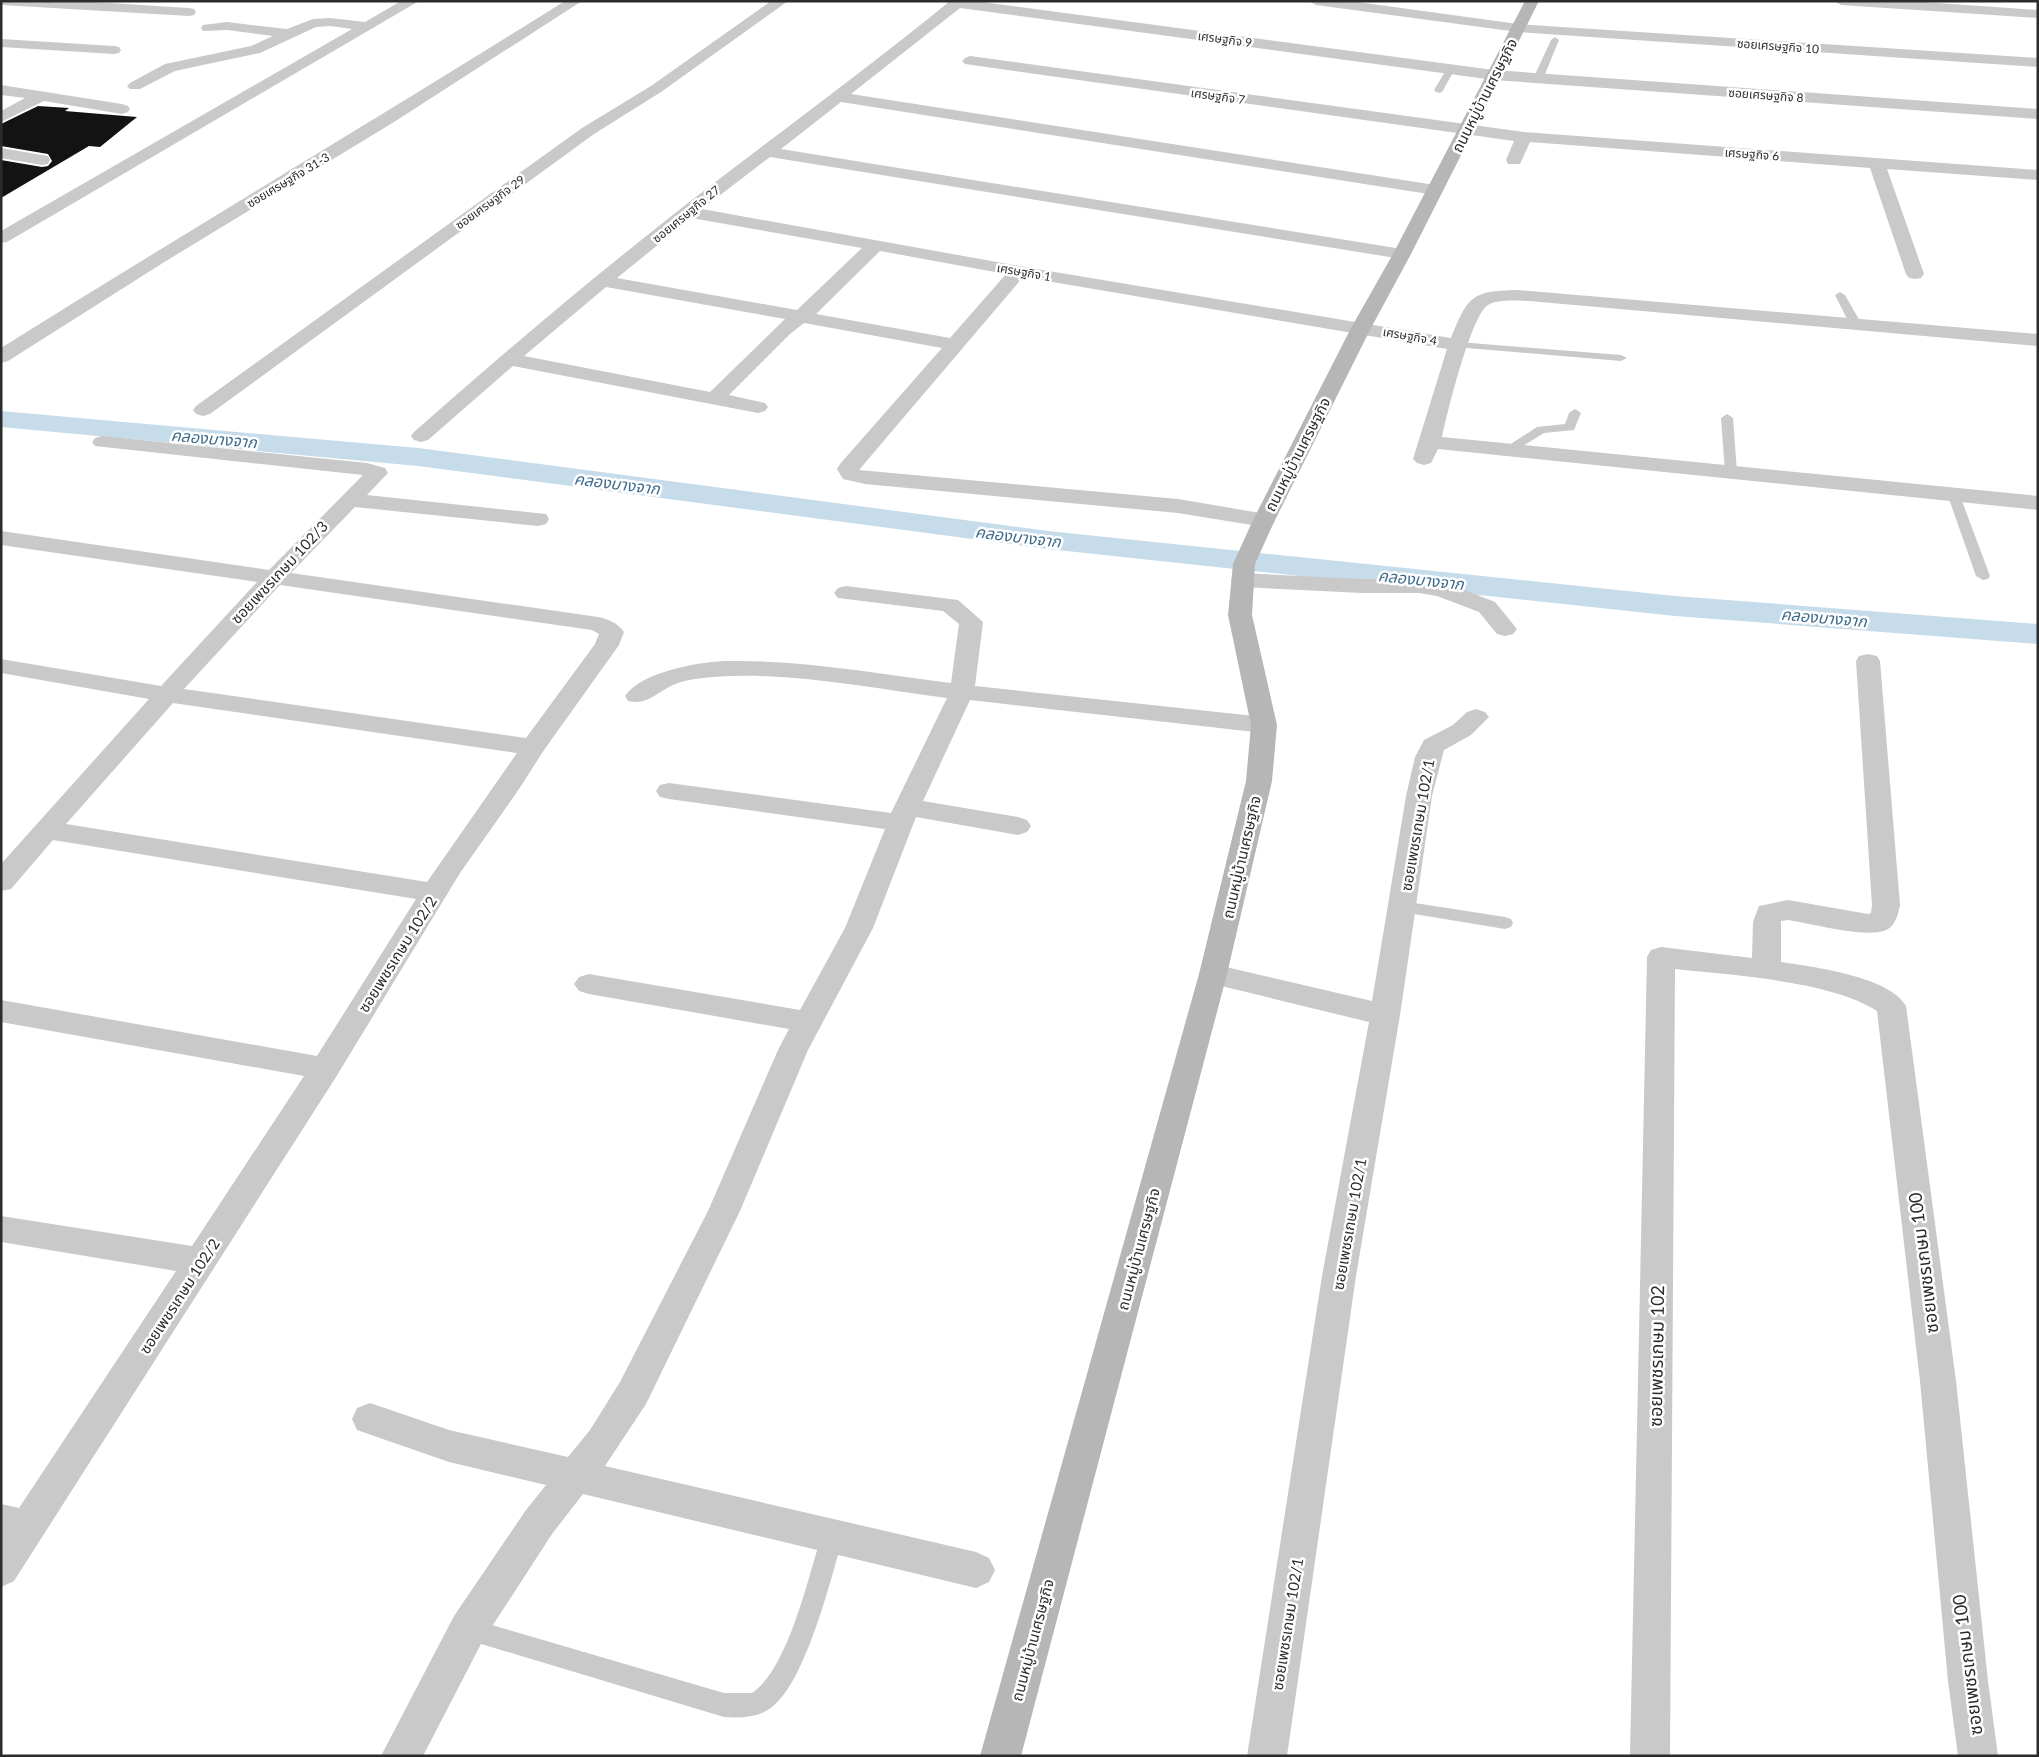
<svg xmlns="http://www.w3.org/2000/svg" width="2039" height="1757" font-family="Lato,'Noto Sans Thai',sans-serif">
	<style>
		.lines { fill: none; stroke-linecap: round; stroke-linejoin: round }
		.canal { fill: #c6dcea; fill-rule: evenodd }
		.building { fill: #131313 }
		.lane { fill: #c9c9c9; fill-rule: evenodd }
		.street { fill: #c9c9c9; fill-rule: evenodd }
		.secondary { fill: #b6b6b6; fill-rule: evenodd }
		.labels { text-anchor: middle; dominant-baseline: central; stroke-width: 5; stroke-linejoin: round; paint-order: stroke }
		.far-street-label { font-size: 12px; fill: #2c2c2c; stroke: #fff }
		.street-label { font-size: 15px; fill: #2c2c2c; stroke: #fff }
		.water-label { font-size: 16px; font-style: italic; fill: #3d6c8c; stroke: #fff }
		.near-street-label { font-size: 18px; fill: #2c2c2c; stroke: #fff }
	</style>
	<rect width="100%" height="100%" fill="#fff"/>
	<g class="lines">
		<path class="canal" d="M1 411 418 448 1048 531 1675 596 2038 624V644L1675 616 1048 549 418 466 1 427Z"/>
	</g>
	<path class="building" d="M38 106 69 108 65 111 137 117 100 147 89 146 1 198V160L42 167 48 166 52 161 48 154 1 146V124Z"/>
	<g class="lines">
		<path class="lane" d="M1555 37 1559 40 1543 79 1538 82 1535 81 1533 79 1551 40Z
			M1451 66 1455 69 1442 92 1439 93 1436 92 1434 90 1448 67Z
			M1840 292 1845 295 1861 323 1859 325 1855 326 1849 323 1835 295Z
			M1459 342 1621 355 1627 358 1621 361 1455 347 1453 345Z
			M1575 409 1581 413 1574 430 1544 433 1513 452H1505L1503 449 1537 427 1565 424 1569 413Z
			M1727 414 1733 418 1737 472 1731 476 1725 472 1721 418Z
			M1953 489 1959 493 1990 576 1988 579 1983 580 1976 576 1947 493Z
			M1402 901 1505 917 1511 919 1513 923 1511 927 1505 929 1396 911 1394 907 1396 903Z
			M832 1527 840 1530 843 1537C831 1579 806 1681 772 1707 758 1718 741 1718 724 1717L468 1640 460 1637 456 1629 460 1621 468 1618 724 1693H752C788 1669 808 1578 821 1537L824 1530Z"/>
		<path class="street" d="M1 1H78L189 8 194 9 196 12 194 15 189 16 2 5Z
			M401 1H419L7 242 1 243V231L352 29 330 26 316 27 260 53 175 71 140 89H130L127 86 130 83 165 64 251 46 273 36 227 30 203 31 201 28 203 25 227 22 287 29 313 19 330 18 365 22Z
			M565 1H582L394 122 166 261 8 361 1 363V348C188 231 378 118 565 1Z
			M771 1H788L661 92 594 134 210 414 203 416 196 414 193 410 196 406 582 128 651 86Z
			M950 1H975L1494 70 2038 109V119L1494 80 960 8 851 94 1435 185 1441 186 1443 190 1441 194 1435 195 841 102 781 149 1402 249 1408 250 1411 254 1408 258 1402 259 770 157 702 209 1019 266 1451 338C1468 296 1472 291 1517 290L2038 334V346L1552 303C1537 302 1500 297 1488 305 1471 315 1447 414 1442 437L2038 496V510L1438 449 1431 463 1424 465 1417 463 1413 459 1447 349 1023 277 859 470 1178 499 1272 515 1275 520 1272 525 1264 527 1178 513 865 484 843 479 837 469 840 464 942 348 804 323 790 334 729 395 765 403 768 407 765 411 758 413 513 366 428 440 421 442 414 440 411 436 414 432C502 354 591 279 684 206 772 138 863 72 950 1ZM691 218 862 248 797 310 617 278ZM880 251 1006 274 950 338 816 314ZM606 287 785 319 710 392 524 356Z
			M1309 1H1350L1518 24 2038 58V67L1518 32 1316 5Z
			M1834 1H1909L2038 10V18L1841 5Z
			M1 39 114 46 119 47 121 50 119 53 114 54 1 47Z
			M970 56 1524 132 2038 170V180L1887 169 1924 274 1921 278 1915 279 1909 278 1906 274 1870 168 1530 142 1520 164H1508L1506 160 1514 141 965 64 962 61 965 58Z
			M1 85 122 104 128 106 130 109 128 112 122 114 44 101 1 122V111L25 98 1 95Z
			M1 148 42 155 48 156 50 160 48 164 42 165 1 158Z
			M102 436 367 463 385 468 388 473 367 495 546 514 549 519 546 524 538 526 355 507 291 573 598 617C608 619 618 623 624 632L619 645 544 750 517 792 460 873 336 1077 14 1581 1 1587V1504L19 1508 176 1271 1 1242V1216L192 1246 304 1076 1 1022V1000L317 1056 416 899 53 840 11 889 1 891V864L149 699 1 673V659L161 686 257 582 1 545V531L269 570 363 475 95 446 92 442 95 438ZM280 585 592 630 599 634 595 644 526 738 184 689ZM173 703 517 753 427 882 66 824Z
			M1242 573 1362 579H1419L1452 585 1495 602 1517 629 1513 634 1505 636 1497 634 1479 612 1437 596 1419 593H1362L1242 587 1234 585 1231 580 1234 575Z
			M846 586 958 600 983 622 975 686 1264 717 1273 720 1277 725 1273 730 1264 733 970 700 923 801 1018 817 1027 820 1031 826 1027 832 1018 835 916 817 873 928 808 1050 740 1211 646 1404 605 1466 976 1552 989 1558 995 1570 989 1582 976 1588 583 1494 552 1534 482 1642 423 1756H381L454 1616 526 1510 546 1485 449 1462 357 1430 352 1419 357 1408 370 1403 449 1430 568 1457 590 1430 620 1382 708 1211 778 1050 789 1029 589 994 579 991 574 984 579 977 589 974 800 1010 845 928 885 829 669 799 660 797 656 791 660 785 669 783 891 813 947 698C867 688 775 668 695 679 688 680 679 682 673 685 657 692 647 706 628 701L625 696C642 671 702 661 730 661 803 660 879 674 951 683L959 624 943 611 838 598 834 593 838 588Z
			M1868 654 1877 656 1880 661 1900 905C1898 914 1896 924 1888 929 1870 940 1810 923 1788 920L1781 921V962C1813 967 1889 976 1906 1006L1956 1381 1988 1681 1998 1756H1958L1948 1681 1920 1381 1877 1011C1832 981 1731 975 1675 969L1670 1756H1630L1647 957 1651 950 1661 947 1752 958 1753 922 1759 906 1788 900 1868 914 1871 913 1872 905 1856 661 1859 656Z
			M1476 709 1485 712 1489 717 1471 735 1444 750 1432 796 1400 1015 1356 1276 1287 1756H1247L1322 1276 1369 1022 1213 984 1203 981 1199 974 1203 967 1213 964 1372 1001 1406 796 1415 757 1424 740 1453 725 1467 712Z"/>
		<path class="secondary" d="M1525 1H1539L1411 254 1371 328 1275 520 1255 564 1252 615 1277 725 1272 781 1227 974 1021 1756H980L1199 974 1246 781 1251 725 1228 615 1233 564 1253 520 1351 328 1393 254Z"/>
	</g>
	<g class="labels">
		<g class="far-street-label">
			<text transform="translate(1225 39) rotate(8)">เศรษฐกิจ 9</text>
			<text transform="translate(1778 46) rotate(4)">ซอยเศรษฐกิจ 10</text>
			<text transform="translate(1766 95) rotate(4)">ซอยเศรษฐกิจ 8</text>
			<text transform="translate(1218 96) rotate(8)">เศรษฐกิจ 7</text>
			<text transform="translate(1752 154) rotate(4)">เศรษฐกิจ 6</text>
			<text transform="translate(288 180) rotate(-31)">ซอยเศรษฐกิจ 31-3</text>
			<text transform="translate(490 202) rotate(-36)">ซอยเศรษฐกิจ 29</text>
			<text transform="translate(686 214) rotate(-39)">ซอยเศรษฐกิจ 27</text>
			<text transform="translate(1024 272) rotate(10)">เศรษฐกิจ 1</text>
			<text transform="translate(1410 336) rotate(10)">เศรษฐกิจ 4</text>
		</g>
		<g class="street-label">
			<text transform="translate(1484 95) rotate(-63)">ถนนหมู่บ้านเศรษฐกิจ</text>
			<text transform="translate(1297 454) rotate(-63)">ถนนหมู่บ้านเศรษฐกิจ</text>
			<text transform="translate(279 572) rotate(-47)">ซอยเพชรเกษม 102/3</text>
			<text transform="translate(1417 825) rotate(-80)">ซอยเพชรเกษม 102/1</text>
			<text transform="translate(1241 857) rotate(-77)">ถนนหมู่บ้านเศรษฐกิจ</text>
			<text transform="translate(397 954) rotate(-58)">ซอยเพชรเกษม 102/2</text>
			<text transform="translate(1349 1224) rotate(-80)">ซอยเพชรเกษม 102/1</text>
			<text transform="translate(1138 1249) rotate(-75)">ถนนหมู่บ้านเศรษฐกิจ</text>
			<text transform="translate(179 1296) rotate(-57)">ซอยเพชรเกษม 102/2</text>
			<text transform="translate(1287 1624) rotate(-81)">ซอยเพชรเกษม 102/1</text>
			<text transform="translate(1032 1640) rotate(-75)">ถนนหมู่บ้านเศรษฐกิจ</text>
		</g>
		<g class="water-label">
			<text transform="translate(214 438) rotate(5)">คลองบางจาก</text>
			<text transform="translate(617 483) rotate(7)">คลองบางจาก</text>
			<text transform="translate(1018 536) rotate(7)">คลองบางจาก</text>
			<text transform="translate(1421 579) rotate(6)">คลองบางจาก</text>
			<text transform="translate(1824 617) rotate(5)">คลองบางจาก</text>
		</g>
		<g class="near-street-label">
			<text transform="translate(1923 1263) rotate(-97)">ซอยเพชรเกษม 100</text>
			<text transform="translate(1656 1356) rotate(-89)">ซอยเพชรเกษม 102</text>
			<text transform="translate(1967 1665) rotate(-97)">ซอยเพชรเกษม 100</text>
		</g>
	</g>
	<rect width="2039" height="1757" fill="none" stroke="#2c2c2c" stroke-width="5"/>
</svg>
